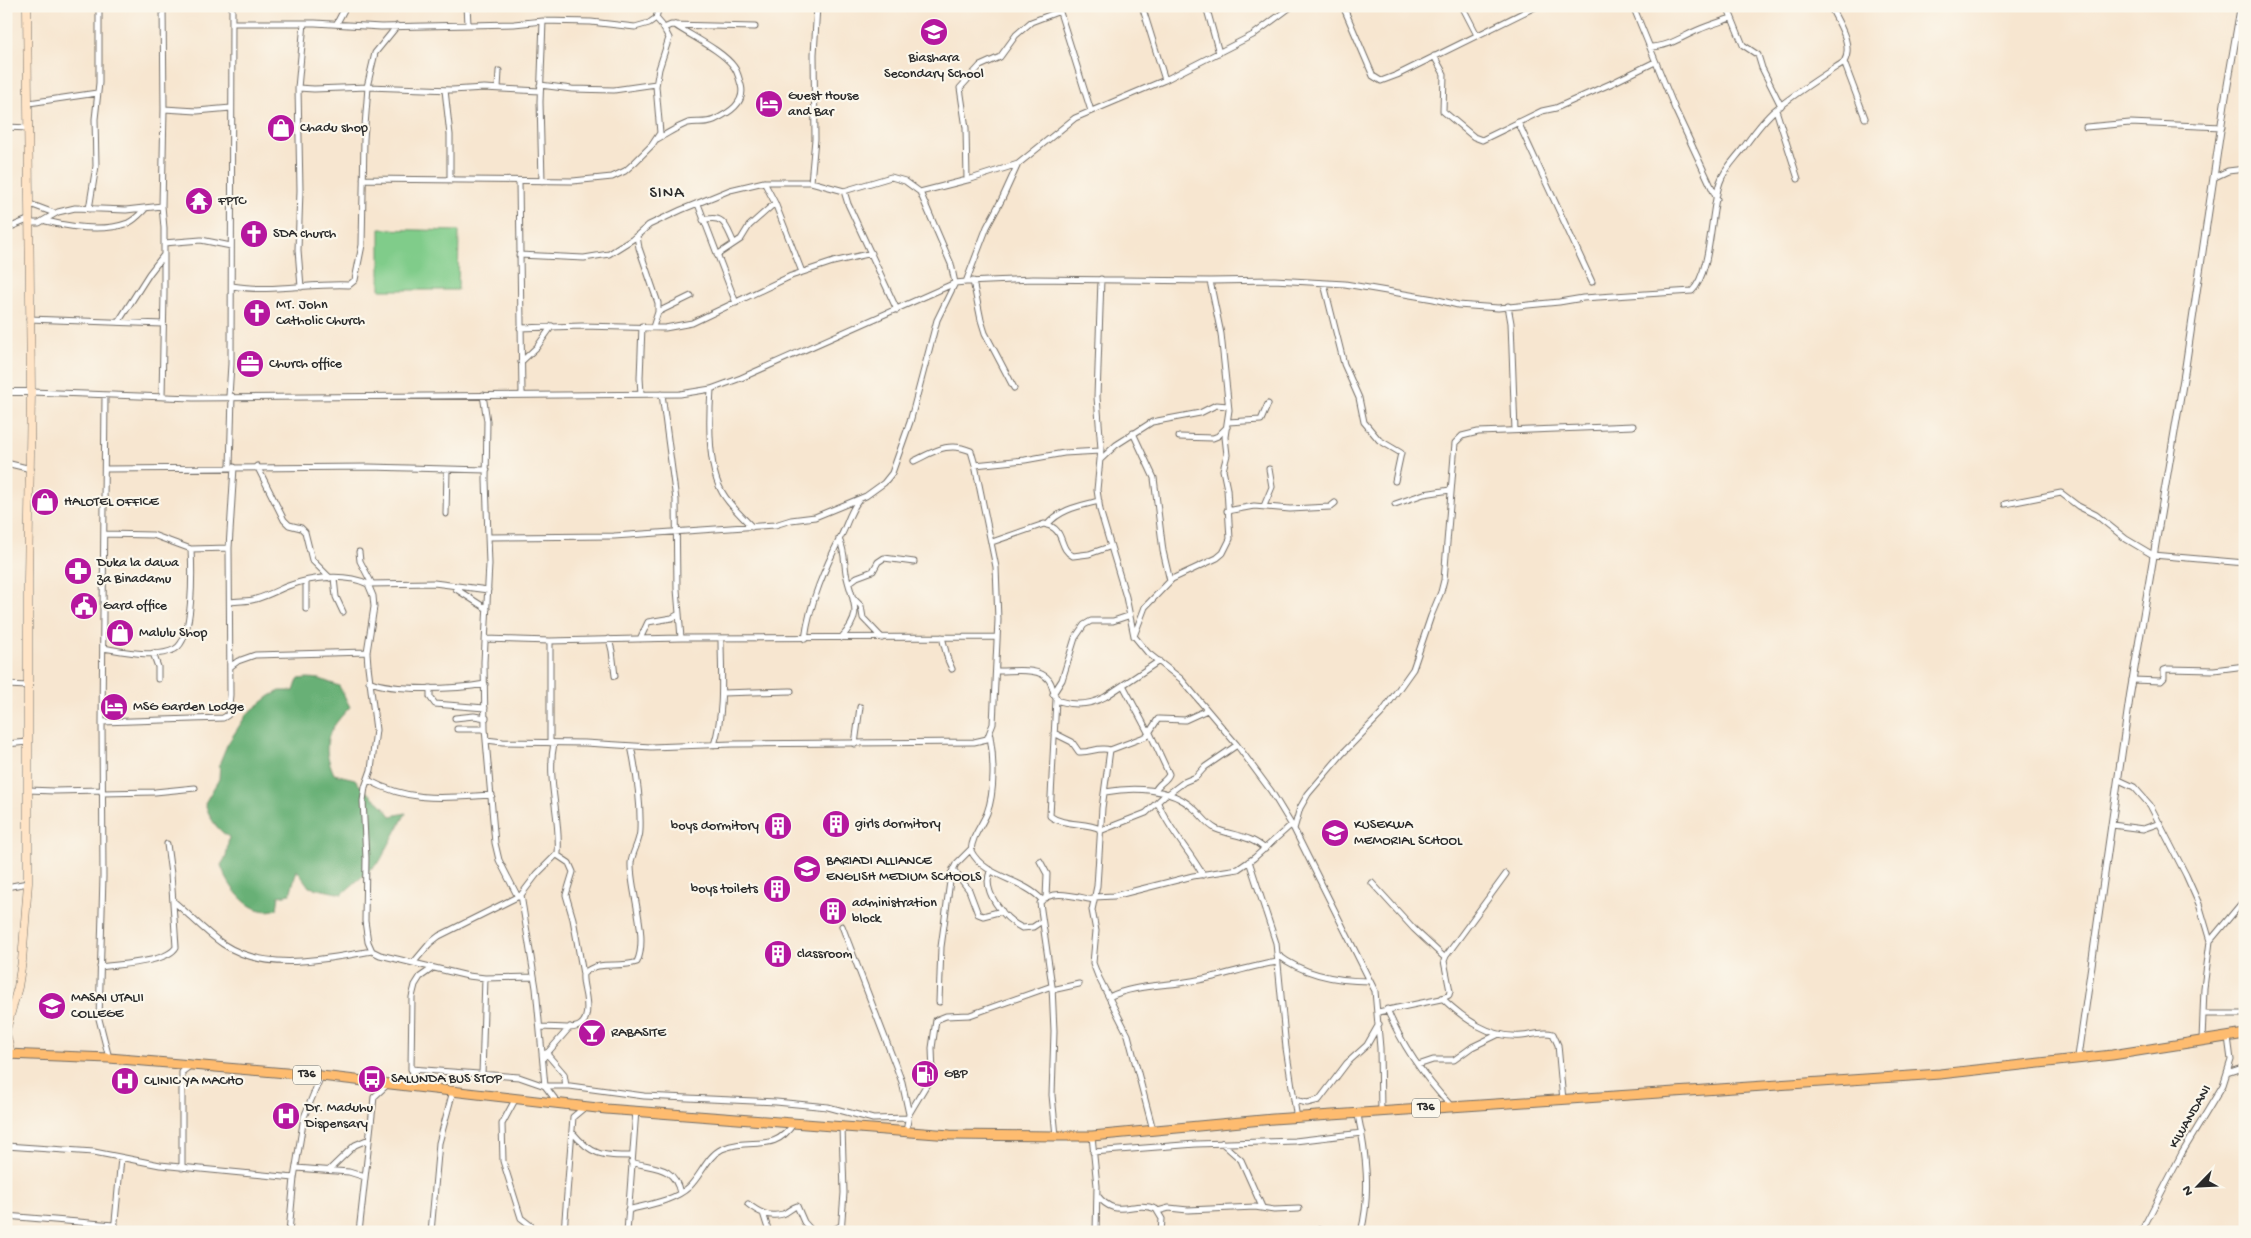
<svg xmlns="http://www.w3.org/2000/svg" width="2251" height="1238" font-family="'Gochi Hand',sans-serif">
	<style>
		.green { fill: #80cc8a; stroke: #567c5a }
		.forest { fill: #68b076; stroke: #4a6e50 }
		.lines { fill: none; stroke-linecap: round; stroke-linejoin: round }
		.minor-casing { stroke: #726c65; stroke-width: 7 }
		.tertiary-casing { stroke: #726c65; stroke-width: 8 }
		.secondary-casing { stroke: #726c65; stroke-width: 9 }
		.trunk-casing { stroke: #726c65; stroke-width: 11 }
		.minor { stroke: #fff; stroke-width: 5 }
		.tertiary { stroke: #fff; stroke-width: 6 }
		.secondary { stroke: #ffe4c6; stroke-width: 8 }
		.trunk { stroke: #febc70; stroke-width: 9 }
		.labels { text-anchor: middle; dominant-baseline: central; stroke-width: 4.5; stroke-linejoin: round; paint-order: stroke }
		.shield { fill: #fbf7ec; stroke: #696865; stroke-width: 1 }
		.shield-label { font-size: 12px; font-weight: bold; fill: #2b2b2b }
		.poi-label { font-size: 14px; fill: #2b2b2b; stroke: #fbf7ec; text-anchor: start }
		.street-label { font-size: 14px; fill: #2b2b2b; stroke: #fbf7ec }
		.quarter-label { font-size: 16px; letter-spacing: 1px; fill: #2b2b2b; stroke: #fbf7ec }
	</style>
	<rect width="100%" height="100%" fill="#fbf7ec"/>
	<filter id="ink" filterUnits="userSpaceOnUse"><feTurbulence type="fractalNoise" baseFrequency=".02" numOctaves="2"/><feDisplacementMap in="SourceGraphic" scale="10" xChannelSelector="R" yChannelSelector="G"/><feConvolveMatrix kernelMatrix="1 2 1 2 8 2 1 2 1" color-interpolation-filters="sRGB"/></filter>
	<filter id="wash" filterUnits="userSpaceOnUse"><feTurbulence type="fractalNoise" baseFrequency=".0096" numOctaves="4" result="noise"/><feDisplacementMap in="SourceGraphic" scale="20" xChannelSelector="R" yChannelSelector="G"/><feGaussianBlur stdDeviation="1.12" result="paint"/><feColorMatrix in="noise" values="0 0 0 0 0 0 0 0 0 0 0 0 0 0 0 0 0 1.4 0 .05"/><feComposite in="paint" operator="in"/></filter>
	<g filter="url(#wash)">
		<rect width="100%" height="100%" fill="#f7e6d0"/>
		<path class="green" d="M380 229 459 231 458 290H380Z"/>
		<path class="forest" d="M308 678 320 679 339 686 350 707C328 730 320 743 334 774L355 779C365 794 381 800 391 816L406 813 380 861 342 894 309 887 297 870 290 894 279 896 277 909C251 919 228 887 221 865L226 857 229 837C216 829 210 819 205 803L219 779 220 762 227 745 247 714 270 696 280 691H294L298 679Z"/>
	</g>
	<g filter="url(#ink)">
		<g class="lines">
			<defs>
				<path id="minor" d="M467 6 468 24
					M1058 6 1091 111
					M1142 6 1165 80
					M1206 6 1219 53
					M1343 6 1373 76 1381 81 1397 75 1537 6
					M1462 6 1477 35
					M1633 6 1675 109 1717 199
					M1727 6 1743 45 1758 55 1762 68 1781 106
					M232 23H315L381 27 514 24 543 21 591 22 635 27 649 23 656 18 659 6
					M337 23 346 6
					M664 28 671 25 755 27
					M1650 47C1668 47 1682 37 1698 30 1709 25 1720 22 1731 18
					M1434 56 1444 74 1443 111 1474 137 1482 140 1542 111 1556 108 1610 84 1655 62
					M1844 62 1865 118
					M540 85 572 89 614 90 656 84
					M367 87 375 53 397 26
					M298 88 314 89 368 87 452 90 484 88 540 91
					M498 88 499 71
					M445 90 450 135V181
					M29 103 97 93
					M164 109 197 111 231 108
					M1776 110 1798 179
					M1518 122 1592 282
					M6 127 29 128
					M2086 127 2130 123 2222 127
					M657 139C667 134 677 127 688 123 696 121 705 124 714 120 729 113 746 103 741 85 739 79 738 72 734 67 723 51 691 36 675 25
					M2215 177 2228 171 2245 169
					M363 179 573 181 612 177 625 171 634 163 652 145 660 133 656 86 659 69 669 38 662 25 656 18
					M967 180 966 128 960 88 980 66 1000 57 1016 35 1031 22 1060 11
					M542 181 540 102 543 21
					M519 182 522 394
					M764 182 775 203 802 272
					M811 182 815 139 814 54 817 6
					M844 191 848 204 897 310
					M920 192 971 179 1018 164
					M30 204 54 213
					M698 204 736 303
					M89 209 96 166 95 119 99 83V6
					M703 220C725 214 726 227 734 243
					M46 221C70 227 104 232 128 223 135 220 140 214 146 208
					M30 223H39L58 212 75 208 126 210 162 206
					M6 229 30 219
					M637 236 639 248 658 303V312L653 327
					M164 243 201 240 231 246
					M717 255 741 239 749 226 775 203
					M1101 279 1097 397 1101 449 1097 490 1100 510 1126 597 1134 636 1148 653 1181 679 1237 745 1271 791 1294 829 1375 991 1380 1048 1381 1112
					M973 281 981 320 985 333 1014 388
					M966 282 987 227 1002 199 1018 164 1075 118 1165 80 1253 35 1292 6
					M1324 284 1344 364 1359 398 1364 422 1379 440 1401 453 1395 481
					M232 286C271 293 310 283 349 285L355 280 362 245 364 139 368 87
					M301 287 298 250 300 190 298 88 304 23
					M1508 306 1511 323 1515 431
					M658 312 691 296
					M29 319 163 324
					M119 321 149 274 163 256
					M520 328 582 326 665 328 692 323 791 276 833 262 872 253
					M521 362 537 347 552 326
					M711 389C709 418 707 466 722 492 729 505 742 516 752 527
					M31 392 193 398 680 394 711 389 741 378 955 283 966 282 1033 279 1210 281 1274 280 1345 284 1434 299 1458 305 1498 308 1559 302 1583 298 1692 291C1712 272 1710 211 1720 182 1724 170 1733 161 1741 151 1752 136 1762 121 1775 110 1797 92 1821 77 1844 62 1854 45 1838 22 1830 6
					M641 394 640 378 642 326
					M662 394 676 500 677 589 681 638
					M105 395 102 722 103 876 99 1019 109 1058
					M483 395 487 421 486 480 489 564 484 662 485 729 495 843 499 860 518 897
					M229 396 231 364 232 6
					M162 397 164 293V228L162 206 164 109 163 6
					M1228 422 1261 420 1268 404
					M1133 433 1154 478 1163 551 1170 581
					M1179 437 1213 438 1218 436 1227 427
					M1100 460 1116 445 1152 422 1200 413 1216 405 1228 406
					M6 463 31 469
					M975 465 1025 460 1064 453 1100 451
					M257 466 284 520 289 525 301 528 305 532 312 560 330 578
					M230 467 232 396
					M105 469 369 467 487 470
					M1395 504 1424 494 1450 490
					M2005 504 2061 493 2078 506 2096 515 2126 539 2153 555 2245 563
					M1264 506 1272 487 1269 469
					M1227 511 1254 506 1290 509 1330 507 1335 503
					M446 514 447 470
					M1047 525C1060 509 1080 506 1099 501
					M104 534 153 535 191 549 229 548
					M488 537 614 536 775 525 791 520 815 517 866 496 884 483 892 473 910 422 937 320 955 283 951 264 920 192 905 181 891 177 844 191 811 182H764L730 190 681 210 649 225 633 239 609 254 584 258 519 255
					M839 539C845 551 844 561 846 573 852 603 865 612 841 638
					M992 542 1044 524C1067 529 1057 548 1073 556L1089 554 1109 547
					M359 552 360 561 372 584
					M334 578 336 597 343 612
					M849 583 857 577 873 571 878 562 884 558 914 562
					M368 584 434 583 488 590
					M456 589 487 609
					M855 600 861 606 863 618 882 638
					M230 602C239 600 248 602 256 599 267 596 278 590 288 586 312 577 344 573 368 584L373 596 374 607 367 652 368 666 376 730 371 770 365 787 363 801 366 858 365 921 368 942 372 951 380 955 468 976 485 978 534 977
					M306 609V581
					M1134 636 1145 607 1172 579 1217 558 1223 553 1230 539 1227 489 1223 470 1227 455 1225 437 1229 410 1221 334 1210 281
					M942 637 948 660 952 669
					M486 639 550 641 681 638 997 637
					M609 639 612 651 615 676
					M640 639 648 622 672 618 679 614
					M805 639C810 601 825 568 842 534 848 522 850 511 859 500
					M103 648C122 651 157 659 175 649 194 639 192 569 191 549
					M153 653 158 667V679
					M230 667 238 661 255 655 367 652
					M996 671C1010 672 1039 666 1049 680 1054 687 1052 695 1059 701 1075 706 1090 705 1105 697L1159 661
					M2132 680 2161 681 2164 678V670L2167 669 2214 670 2245 666
					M369 681C392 692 458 689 485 684
					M6 685 29 686
					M1123 685 1149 734
					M430 688V697L435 704 485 708
					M722 693 791 691
					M1053 694 1062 680 1075 638 1084 625 1091 621H1113L1128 616
					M1056 699 1050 816C1063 826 1085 822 1100 829
					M455 718 474 716 486 718
					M102 722 223 718 228 715 230 695 229 548 234 467
					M457 729H485
					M1054 733 1072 742 1079 752C1091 753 1099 746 1110 750
					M1150 733 1169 774C1167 781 1158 783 1155 791
					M990 736C994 758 995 792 987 813 981 827 972 836 971 851 985 878 1022 878 1042 900
					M486 740 503 742 585 743 651 747 732 744 974 742 987 739 993 724 998 620 996 567 975 465 971 451C948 441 935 451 914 461
					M550 743V641
					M6 744 28 742
					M855 744 860 707
					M714 745C725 710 721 674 721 638
					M368 780C411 803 445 798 492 795
					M2119 780 2134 787 2150 805 2186 875 2199 904 2210 941
					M28 790 54 791 102 790
					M1105 792C1133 787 1170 787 1193 808 1201 814 1206 824 1216 829 1233 836 1250 835 1265 849
					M102 793 155 792 195 788
					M1168 794 1184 782 1196 777 1205 767 1237 745
					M1158 803C1169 830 1189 850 1203 875
					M2112 825 2143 829 2160 823
					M1294 829 1300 808 1308 794 1342 754 1381 714 1413 669 1431 616 1441 592 1444 580 1455 443 1462 436 1478 432 1633 426
					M1100 831 1146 813 1166 794
					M557 855 569 863 573 872 566 895 573 919 583 974
					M1040 861 1047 874 1046 898
					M1249 861 1276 943 1286 1048 1297 1119
					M953 869 969 890 978 914 983 916 1002 911
					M991 870C980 890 1004 919 1022 928L1033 927 1042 921
					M1372 883 1414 929 1445 958
					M6 887 28 883
					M521 895 536 988 545 1086 558 1103
					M1095 897 1114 896 1193 876 1238 869 1254 858 1291 825
					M173 901C190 915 205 932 223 944 267 973 324 959 372 951
					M842 926 902 1082 909 1114 906 1132
					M1278 955C1304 975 1338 981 1370 981
					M414 962 430 943 439 936 521 895 537 874 558 853C561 816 546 781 554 743
					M100 967C118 964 167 963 176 947L171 874 167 844
					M1052 990 1079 984
					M1109 997C1133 985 1165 986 1192 981 1221 977 1249 966 1278 962
					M1442 998C1464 1019 1491 1039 1522 1036 1532 1035 1543 1031 1553 1034L1558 1045 1563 1100
					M939 1002 941 947 951 874 956 864 971 849
					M1387 1009C1402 1046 1424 1077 1451 1106
					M1378 1012 1441 999 1449 995 1450 991 1444 961 1446 956 1506 874
					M2204 1014H2245
					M540 1027C569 1027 592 1037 586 997 585 990 582 981 583 974 599 959 618 969 637 962 649 937 630 891 631 863 632 852 640 842 640 830 641 801 637 774 631 746
					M2202 1041 2204 988 2210 941 2245 899
					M546 1053 564 1074 566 1086
					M543 1058 570 1027
					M1418 1065 1433 1060H1454L1472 1047 1497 1035
					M411 1069 519 1077 545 1086H570L644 1096 776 1102 807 1105 828 1107 873 1119 908 1118
					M2227 1073 2245 1067
					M482 1075 485 978
					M421 1087 411 1069 412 997 415 985 420 977 433 968
					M516 1098 502 1124 503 1161 521 1218 539 1232
					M1294 1100 1307 1103 1319 1100 1347 1063 1367 1045 1379 1024
					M909 1114 933 1074 932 1048 936 1020 946 1016 970 1015 1052 986
					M1358 1115C1366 1153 1371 1194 1361 1232
					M1153 1130 1128 1035 1098 976 1093 963 1096 931 1092 910 1097 886 1102 808 1110 750 1147 736 1158 719 1185 720 1207 710
					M572 1132C592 1156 602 1156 632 1156
					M1056 1136 1052 1095 1054 1031 1052 986 1040 903C1050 887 1080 898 1094 900
					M1092 1136 1097 1186 1096 1232
					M1222 1143 1241 1160 1262 1207
					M6 1146 94 1152 160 1165 294 1178
					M1093 1152 1196 1144 1295 1141 1362 1133
					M631 1162C655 1169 674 1165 680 1193
					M182 1168V1072L190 1066
					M296 1168 349 1172 365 1177
					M329 1170 355 1145 369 1139
					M1097 1195C1117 1221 1132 1199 1156 1209L1162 1219 1161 1232
					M748 1204C758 1212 769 1218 783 1214 788 1212 791 1208 797 1206L804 1222 813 1232
					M628 1210C647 1205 674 1201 689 1187 701 1176 707 1156 722 1149 752 1136 773 1155 794 1123
					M1158 1211 1169 1208 1188 1210 1255 1207 1274 1210 1299 1209
					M763 1213 769 1232
					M6 1216 114 1225
					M114 1232 121 1158
					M289 1232 294 1178 304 1117 321 1076
					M359 1232 374 1097 387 1085
					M431 1232 439 1143 453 1091
					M564 1232 573 1117 585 1107
					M627 1232 636 1110
					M830 1232 842 1225
					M841 1232 844 1193 842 1127
					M1318 1232 1319 1230
					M2141 1232 2182 1153 2223 1085 2231 1060 2228 1037"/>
				<path id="tertiary" d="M6 392H31
					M2078 1060 2130 695 2185 370 2225 100 2241 6"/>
				<path id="secondary" d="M6 1030 18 987 22 961 28 883V580L31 392 27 6
					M6 1033 11 1054"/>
				<path id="trunk" d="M6 1054 109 1058 321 1076 606 1109 950 1135 1056 1136H1092L1273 1119 1940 1074 2112 1055 2245 1034"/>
			</defs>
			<use href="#minor" class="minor-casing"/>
			<use href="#tertiary" class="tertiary-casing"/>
			<use href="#secondary" class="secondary-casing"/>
			<use href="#trunk" class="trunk-casing"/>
			<use href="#minor" class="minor"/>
			<use href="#tertiary" class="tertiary"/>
			<use href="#secondary" class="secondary"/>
			<use href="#trunk" class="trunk"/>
		</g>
	</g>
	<defs>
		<symbol id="school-disc" viewBox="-11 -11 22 22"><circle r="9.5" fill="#b5179e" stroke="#fbf7ec"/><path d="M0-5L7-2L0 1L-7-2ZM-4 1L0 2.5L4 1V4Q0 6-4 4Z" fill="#fff"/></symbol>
		<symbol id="hotel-disc" viewBox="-11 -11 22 22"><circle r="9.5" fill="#b5179e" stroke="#fbf7ec"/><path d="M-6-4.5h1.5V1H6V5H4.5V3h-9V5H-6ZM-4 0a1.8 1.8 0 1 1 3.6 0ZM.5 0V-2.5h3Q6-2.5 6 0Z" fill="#fff"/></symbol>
		<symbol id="shop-disc" viewBox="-11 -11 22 22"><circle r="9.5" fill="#b5179e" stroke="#fbf7ec"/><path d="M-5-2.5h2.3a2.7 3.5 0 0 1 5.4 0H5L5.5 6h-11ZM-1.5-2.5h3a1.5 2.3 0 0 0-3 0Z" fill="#fff"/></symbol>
		<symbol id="temple-disc" viewBox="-11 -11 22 22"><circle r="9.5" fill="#b5179e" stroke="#fbf7ec"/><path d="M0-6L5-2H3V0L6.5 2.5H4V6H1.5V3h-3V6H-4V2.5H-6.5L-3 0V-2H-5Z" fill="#fff"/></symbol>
		<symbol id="church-disc" viewBox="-11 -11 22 22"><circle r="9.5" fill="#b5179e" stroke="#fbf7ec"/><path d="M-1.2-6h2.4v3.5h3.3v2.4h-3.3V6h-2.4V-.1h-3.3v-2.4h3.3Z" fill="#fff"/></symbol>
		<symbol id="office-disc" viewBox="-11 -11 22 22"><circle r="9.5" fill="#b5179e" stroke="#fbf7ec"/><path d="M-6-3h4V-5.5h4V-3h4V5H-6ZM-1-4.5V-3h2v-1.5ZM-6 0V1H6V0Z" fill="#fff"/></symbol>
		<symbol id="pharmacy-disc" viewBox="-11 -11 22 22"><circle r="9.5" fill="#b5179e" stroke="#fbf7ec"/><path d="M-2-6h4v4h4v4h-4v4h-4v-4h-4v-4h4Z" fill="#fff"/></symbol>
		<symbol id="civic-disc" viewBox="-11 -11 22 22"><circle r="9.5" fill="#b5179e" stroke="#fbf7ec"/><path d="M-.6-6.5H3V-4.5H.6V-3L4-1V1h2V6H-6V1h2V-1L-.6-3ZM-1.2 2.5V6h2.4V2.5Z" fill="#fff"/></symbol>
		<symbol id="building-disc" viewBox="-11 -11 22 22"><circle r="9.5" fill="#b5179e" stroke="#fbf7ec"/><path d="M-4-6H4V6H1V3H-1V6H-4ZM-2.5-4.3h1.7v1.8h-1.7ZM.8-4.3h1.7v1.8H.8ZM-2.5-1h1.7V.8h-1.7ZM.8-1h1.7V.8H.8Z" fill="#fff"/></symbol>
		<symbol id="university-disc" viewBox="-11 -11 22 22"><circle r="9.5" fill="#b5179e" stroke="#fbf7ec"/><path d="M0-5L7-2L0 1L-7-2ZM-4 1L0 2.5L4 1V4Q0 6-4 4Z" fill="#fff"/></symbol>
		<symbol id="bar-disc" viewBox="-11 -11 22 22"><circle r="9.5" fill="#b5179e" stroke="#fbf7ec"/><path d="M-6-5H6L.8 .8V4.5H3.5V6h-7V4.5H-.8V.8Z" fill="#fff"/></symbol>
		<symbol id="fuel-disc" viewBox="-11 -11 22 22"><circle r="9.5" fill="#b5179e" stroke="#fbf7ec"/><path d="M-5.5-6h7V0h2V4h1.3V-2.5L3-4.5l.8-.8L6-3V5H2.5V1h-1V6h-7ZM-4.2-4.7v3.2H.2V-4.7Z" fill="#fff"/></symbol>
		<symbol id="bus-disc" viewBox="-11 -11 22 22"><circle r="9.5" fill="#b5179e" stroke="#fbf7ec"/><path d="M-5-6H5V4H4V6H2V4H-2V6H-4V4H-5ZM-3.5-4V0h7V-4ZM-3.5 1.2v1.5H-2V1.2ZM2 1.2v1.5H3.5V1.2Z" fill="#fff"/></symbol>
		<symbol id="hospital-disc" viewBox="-11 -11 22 22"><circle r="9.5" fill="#b5179e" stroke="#fbf7ec"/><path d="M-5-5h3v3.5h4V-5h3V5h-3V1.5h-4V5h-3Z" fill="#fff"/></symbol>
	</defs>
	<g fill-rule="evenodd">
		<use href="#school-disc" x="918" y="16" width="32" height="32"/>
		<use href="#hotel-disc" x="753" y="88" width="32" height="32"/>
		<use href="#shop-disc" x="265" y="112" width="32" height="32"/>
		<use href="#temple-disc" x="183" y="185" width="32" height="32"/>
		<use href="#church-disc" x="238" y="218" width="32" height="32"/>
		<use href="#church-disc" x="241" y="297" width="32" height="32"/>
		<use href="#office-disc" x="234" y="348" width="32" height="32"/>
		<use href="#shop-disc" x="29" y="486" width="32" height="32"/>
		<use href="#pharmacy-disc" x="62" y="555" width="32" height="32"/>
		<use href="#civic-disc" x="68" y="590" width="32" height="32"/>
		<use href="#shop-disc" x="104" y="617" width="32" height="32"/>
		<use href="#hotel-disc" x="98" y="691" width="32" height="32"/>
		<use href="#building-disc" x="820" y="808" width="32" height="32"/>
		<use href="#building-disc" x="762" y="810" width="32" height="32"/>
		<use href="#school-disc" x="1319" y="817" width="32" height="32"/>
		<use href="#school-disc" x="791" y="853" width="32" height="32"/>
		<use href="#building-disc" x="761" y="873" width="32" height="32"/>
		<use href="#building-disc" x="817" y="895" width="32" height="32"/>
		<use href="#building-disc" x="762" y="938" width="32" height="32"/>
		<use href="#university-disc" x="36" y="990" width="32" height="32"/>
		<use href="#bar-disc" x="576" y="1017" width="32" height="32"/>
		<use href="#fuel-disc" x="909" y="1058" width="32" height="32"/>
		<use href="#bus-disc" x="356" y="1063" width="32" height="32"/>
		<use href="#hospital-disc" x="109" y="1065" width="32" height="32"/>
		<use href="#hospital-disc" x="270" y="1100" width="32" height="32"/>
	</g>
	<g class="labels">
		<g class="shield">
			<rect x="293" y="1065.5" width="28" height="19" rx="4"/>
			<rect x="1412" y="1098.5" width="28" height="19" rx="4"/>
		</g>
		<g class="shield-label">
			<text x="307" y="1075">T36</text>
			<text x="1426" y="1108">T36</text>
		</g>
		<g class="poi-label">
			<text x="934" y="58" text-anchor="middle">Biashara<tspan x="934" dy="16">Secondary School</tspan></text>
			<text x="788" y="96">Guest House<tspan x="788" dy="16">and Bar</tspan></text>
			<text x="300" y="128">Chadu shop</text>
			<text x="218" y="201">FPTC</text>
			<text x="273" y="234">SDA church</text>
			<text x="276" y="305">MT. John<tspan x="276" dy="16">Catholic Church</tspan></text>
			<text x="269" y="364">Church office</text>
			<text x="64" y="502">HALOTEL OFFICE</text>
			<text x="97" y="563">Duka la dawa<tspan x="97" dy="16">za Binadamu</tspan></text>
			<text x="103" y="606">Gard office</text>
			<text x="139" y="633">Malulu Shop</text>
			<text x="133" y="707">MSG Garden Lodge</text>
			<text x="855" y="824">girls dormitory</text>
			<text x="1354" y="825">KUSEKWA<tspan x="1354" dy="16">MEMORIAL SCHOOL</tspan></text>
			<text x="759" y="826" text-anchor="end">boys dormitory</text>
			<text x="826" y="861">BARIADI ALLIANCE<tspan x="826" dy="16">ENGLISH MEDIUM SCHOOLS</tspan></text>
			<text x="758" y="889" text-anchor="end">boys toilets</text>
			<text x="852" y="903">administration<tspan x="852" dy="16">block</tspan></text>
			<text x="797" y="954">classroom</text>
			<text x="71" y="998">MASAI UTALII<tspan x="71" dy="16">COLLEGE</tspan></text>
			<text x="611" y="1033">RABASITE</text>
			<text x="944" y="1074">GBP</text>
			<text x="391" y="1079">SALUNDA BUS STOP</text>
			<text x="144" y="1081">CLINIC YA MACHO</text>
			<text x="305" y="1108">Dr. Maduhu<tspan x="305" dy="16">Dispensary</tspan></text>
		</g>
		<g class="street-label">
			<text transform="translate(2191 1117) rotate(-60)">KIWANDANI</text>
		</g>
		<g class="quarter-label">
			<text x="667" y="194">SINA</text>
		</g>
	</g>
	<rect width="2251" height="1238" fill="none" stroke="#fbf7ec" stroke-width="25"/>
	<g transform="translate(2198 1186) rotate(246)" stroke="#fbf7ec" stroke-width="4" paint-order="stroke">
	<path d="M0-4L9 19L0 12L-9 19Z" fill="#2b2b2b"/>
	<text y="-8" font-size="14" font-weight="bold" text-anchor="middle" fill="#2b2b2b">N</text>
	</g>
</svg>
